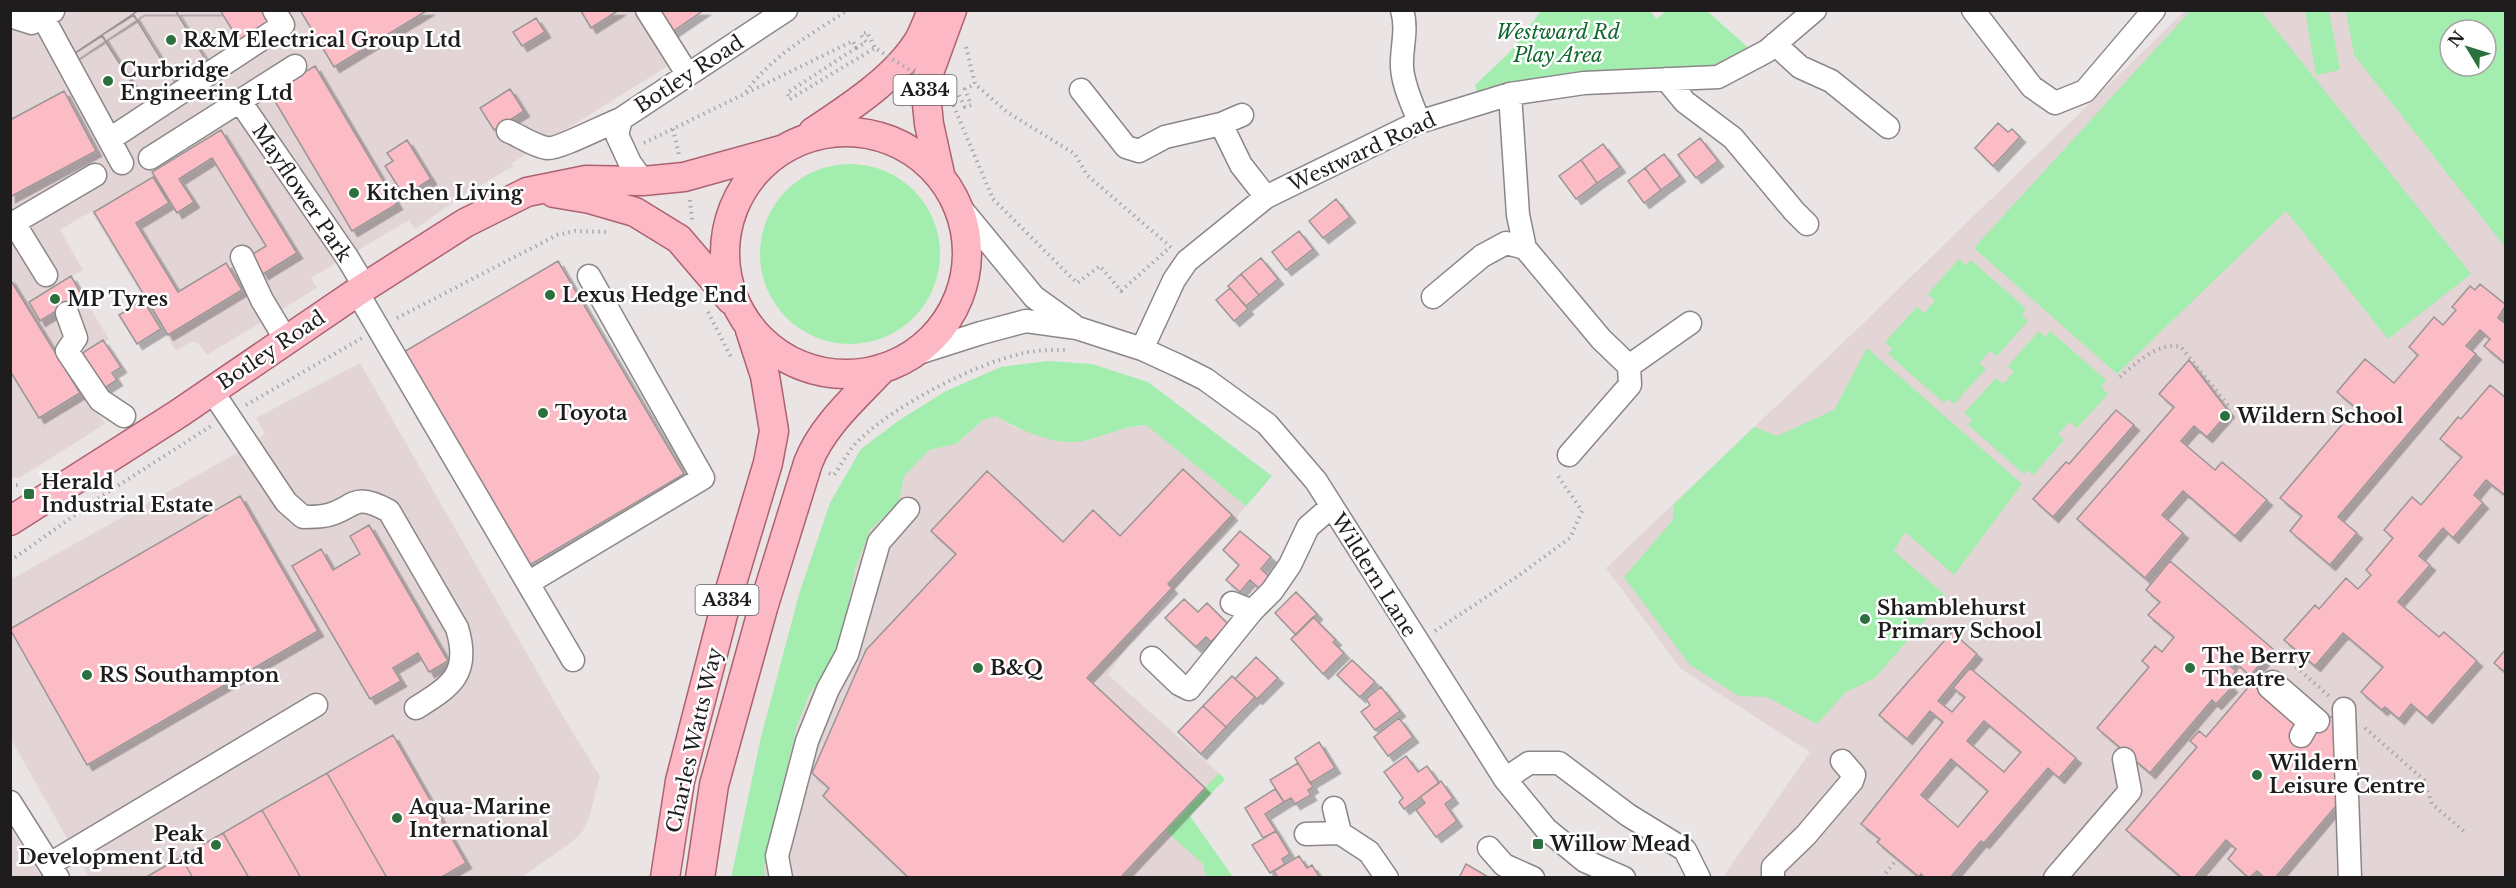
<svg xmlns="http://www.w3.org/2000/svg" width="2516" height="888" font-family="'Libre Baskerville',serif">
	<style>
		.built { fill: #e3d4d6; fill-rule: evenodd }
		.green { fill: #a3edaf; fill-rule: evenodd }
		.building { fill: #fbbcc5; stroke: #9b9696; stroke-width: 1.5; fill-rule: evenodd; filter: url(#shadow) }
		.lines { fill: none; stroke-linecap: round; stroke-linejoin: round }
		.minor-casing { stroke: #8b8687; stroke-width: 25 }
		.major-casing { stroke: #ad6270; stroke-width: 31 }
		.path { stroke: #aba6a7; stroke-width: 4; stroke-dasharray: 1.5 4.5; stroke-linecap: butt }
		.minor { stroke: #fff; stroke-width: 22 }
		.major { stroke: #fcb8c4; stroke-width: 28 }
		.path-bridge { stroke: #aba6a7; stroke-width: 4; stroke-dasharray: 1.5 4.5; stroke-linecap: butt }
		.poi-dot { fill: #2c713d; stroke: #fff; stroke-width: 2 }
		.labels { text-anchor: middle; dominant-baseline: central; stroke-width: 5; stroke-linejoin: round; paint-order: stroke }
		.shield { fill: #fff; stroke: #626060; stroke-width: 1.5 }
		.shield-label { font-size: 18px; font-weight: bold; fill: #1e1c1c }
		.park-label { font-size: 20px; font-style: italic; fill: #106a2e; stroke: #fff }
		.poi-label { font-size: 20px; font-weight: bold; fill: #1e1c1c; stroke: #fff; text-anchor: start }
		.street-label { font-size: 20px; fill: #1e1c1c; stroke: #fff }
	</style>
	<defs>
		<filter id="shadow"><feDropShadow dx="5.5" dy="5.5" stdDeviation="0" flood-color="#0004"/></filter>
	</defs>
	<rect width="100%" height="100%" fill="#eae4e5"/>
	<path class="built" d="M11 11H652L671 64 512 163 513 166 461 197 415 229 409 220 311 278 317 288 207 355 198 343 192 341 176 351 91 211 60 230 83 270 71 277 109 339 104 342 102 340 76 357 79 383 105 424 19 478 11 477Z
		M2185 11H2505V877H1723L1810 752 1681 669 1606 568 1851 335ZM2450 30H2486V66H2450Z
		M360 363 565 720 600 776 589 818 583 831 573 841 522 877H89L11 739 10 580 237 453 265 434 256 418Z
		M996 416 1018 429 1086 441 1120 429 1147 425 1246 506 1127 647 1108 675 1219 773 1165 830 1204 864 1206 877 765 878 764 867 797 725 846 616 855 569 870 530 899 502 904 476 929 450 956 444 983 420Z
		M11 829 41 877H11Z"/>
	<path class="green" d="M2191 10 2261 11 2471 274 2388 339 2286 211 2117 374 1974 248Z
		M1541 11H1650L1657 19 1666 11H1707L1752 51 1722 67 1513 84 1477 92 1475 85 1509 53Z
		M2305 11H2329L2340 70 2316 75Z
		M2346 11H2505V247L2354 55ZM2450 30H2486V66H2450Z
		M760 254a90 90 0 1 1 180 0a90 90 0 1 1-180 0Z
		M1959 259 1966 265 1971 260 2026 309 2022 315 2028 321 1997 356 1990 351 1979 363 1986 369 1954 404 1948 399 1944 403 1888 354 1892 349 1885 342 1917 307 1924 313 1935 301 1928 294Z
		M2039 331 2045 337 2050 331 2106 380 2101 387 2108 394 2077 428 2069 422 2058 434 2064 440 2033 475 2027 470 2024 474 1968 425 1972 420 1964 413 1996 378 2003 384 2014 372 2008 366Z
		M1867 348 2022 484 1954 575 1905 532 1894 551 1946 596 1875 678 1846 692 1817 724 1767 697 1739 696 1690 665 1624 577 1673 520 1674 504 1754 427 1777 436 1834 410Z
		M1048 361 1092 364 1148 382 1272 476 1246 506 1146 425C1126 426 1108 434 1088 440 1058 448 1022 431 996 416L983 420 956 444 929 450 904 476 899 502 870 530 855 569 846 616 836 651 809 696 797 725 764 867 765 877 731 878 761 737 800 591 830 503 861 449 898 421 946 391 1001 367Z
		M1219 773 1225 779 1190 816 1233 877H1206L1203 864 1165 830Z"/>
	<path class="building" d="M139 10H264L272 25 113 126 69 57Z
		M139 10H175L209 65 177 85 133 14Z
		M175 10H220L241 44 209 65Z
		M300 10H428L334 67Z
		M619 10 591 28 581 11 582 10Z
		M658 10H704L672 32Z
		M134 15 177 85 146 105 102 35Z
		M536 18 545 32 522 46 513 32Z
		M102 36 146 105 113 126 69 57Z
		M315 66 397 204 352 231 270 93Z
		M510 89 524 111 494 130 480 108Z
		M64 91 96 151 10 197V120Z
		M1998 123 2008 132 2012 129 2020 137 1993 166 1975 148Z
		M221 130 297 253 263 274 251 255 266 246 212 158 179 179 194 202 177 213 152 172Z
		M1700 138 1718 161 1696 178 1678 155Z
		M407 140 431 179 404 196 385 166 393 161 387 153Z
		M1603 144 1620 167 1597 183 1581 160Z
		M1664 154 1680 176 1661 190 1645 168Z
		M1581 160 1597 183 1576 199 1559 176Z
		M1645 168 1661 190 1644 203 1628 181Z
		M153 177 169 203 136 223 178 292 226 263 242 290 168 335 94 212Z
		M1336 199 1350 217 1323 238 1309 221Z
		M1299 231 1313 249 1286 270 1272 252Z
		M1261 258 1278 279 1259 295 1241 274Z
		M558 261 684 474 528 566 402 353Z
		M1241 274 1259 295 1246 306 1228 286Z
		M71 276 82 295 40 321 29 302Z
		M10 279 80 393 39 418 10 371Z
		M2480 284 2506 305 2498 318 2506 324V364L2484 346 2490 339 2480 330 2466 346 2476 354 2338 517 2357 533 2330 565 2290 531 2302 516 2280 498 2356 408 2337 392 2365 359 2394 383 2418 355 2409 347 2434 317 2443 325 2456 310 2452 307 2470 286 2475 290Z
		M1230 288 1248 309 1234 321 1216 300Z
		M143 300 161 329 137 344 119 315Z
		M103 340 121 367 112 373 117 380 103 389 76 357Z
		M2189 360 2229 412 2207 437 2194 426 2181 441 2215 470 2222 462 2267 500 2235 536 2183 491 2162 515 2183 533 2145 578 2077 519 2174 407 2159 394Z
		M2490 385 2506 398V496L2486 480 2474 495 2483 503 2453 538 2443 528 2419 556 2430 565 2398 602 2439 637 2444 632 2477 661 2427 718 2411 704 2399 719 2385 707 2382 710 2361 692 2383 667 2343 633 2315 666 2284 640 2315 605 2319 609 2346 578 2358 589 2371 575 2366 570 2393 538 2384 530 2412 497 2421 505 2462 457 2440 439 2458 417 2461 419Z
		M2116 410 2134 425 2053 517 2033 499 2066 462 2069 464Z
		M1183 469 1232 515 1168 584 1172 588 1087 678 1205 788 1120 878H909L823 796 829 788 812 773 866 650 956 554 931 531 987 471 1063 542 1093 510 1120 536Z
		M240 496 318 631 87 765 10 629Z
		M369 525 448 661 429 672 418 653 393 668 401 681 370 699 292 566 321 549 333 570 360 554 350 536Z
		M1240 531 1271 557 1261 569 1272 579 1262 591 1250 580 1240 592 1226 580 1239 565 1223 550Z
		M2170 561 2273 649 2250 676 2234 661 2230 666 2236 671 2227 682 2232 687 2216 704 2212 700 2150 773 2097 728 2149 667 2142 661 2155 646 2162 652 2174 637 2148 615 2160 602 2146 590Z
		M1296 592 1317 614 1296 635 1275 613Z
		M1184 599 1198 612 1207 603 1228 624 1211 642 1206 637 1196 647 1165 618Z
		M1313 617 1336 640 1333 642 1344 653 1323 674 1291 639Z
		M1952 632 1977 654 1938 701 1952 712 1965 697 1953 688 1970 668 2076 758 2059 778 2048 768 1984 843 1981 841 1950 878H1925L1921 874 1919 877 1877 842 1880 839 1861 824 1943 722 1930 711 1907 739 1879 715ZM1984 721 2021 752 2004 772 1967 741ZM1951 759 1988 791 1958 827 1921 795Z
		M2506 649V673L2494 663Z
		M1256 657 1278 678 1257 699 1235 679Z
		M1352 660 1375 682 1360 697 1337 675Z
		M1232 676 1255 697 1226 727 1203 706Z
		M2251 684 2303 722 2308 742 2329 717H2335L2337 809 2335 807 2275 878H2265L2257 871 2249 878 2228 859 2236 849 2226 840 2194 878H2182L2126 830 2197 747 2190 741 2199 731 2206 737Z
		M1381 687 1400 711 1375 730 1361 712 1370 705 1366 699Z
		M1203 706 1226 727 1201 754 1178 732Z
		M1399 718 1413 737 1388 756 1374 737Z
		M393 735 466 863 440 878H387L327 773Z
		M1319 742 1335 768 1310 783 1295 758Z
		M1406 756 1418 772 1427 766 1439 783 1404 809 1399 802 1403 798 1384 772Z
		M1298 763 1313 787 1308 790 1311 795 1295 804 1291 798 1284 802 1270 780Z
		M327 773 387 878H301L262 810Z
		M1441 781 1453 798 1445 804 1457 821 1436 837 1416 810 1425 803 1420 797Z
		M1275 789 1284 802 1265 814 1276 831 1263 838 1245 808Z
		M262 810 301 878H249L223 833Z
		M1276 831 1290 854 1282 859 1285 864 1270 873 1252 845Z
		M223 833 249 878H193L181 857Z
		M1299 856 1307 868 1312 865 1320 878H1278L1274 871Z
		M181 857 193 878H145L155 872Z
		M1466 864 1490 878H1459Z"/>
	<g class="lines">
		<defs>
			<path id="minor" d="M39 10 122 163
				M647 10 688 75
				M1402 10C1408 30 1401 48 1402 67 1403 86 1413 105 1419 122
				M1973 10 2032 87 2055 103 2085 91 2154 10
				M10 16 32 23 53 11
				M1775 44 1800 67 1831 81 1888 127
				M1666 79 1685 102 1733 138 1794 211 1807 224
				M1081 90 1126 147 1139 151 1165 137 1221 124 1242 115
				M1510 94 1518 215 1525 248 1601 339 1629 366 1630 385 1569 455
				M239 100 347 257 365 287
				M1221 124 1241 165 1266 197
				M508 131C520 136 534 146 547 148 557 150 607 124 621 119
				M110 139 283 25 274 10
				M150 158 295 66
				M643 181 630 163 617 135 621 119 786 10
				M959 206 1034 297 1073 325
				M14 223 46 275
				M10 225 95 175
				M242 257 262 300 286 340
				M357 292 573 660
				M1433 297 1482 256 1506 243 1525 248
				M67 313 76 338 67 351 100 400 124 416
				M1142 349 1174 280 1187 261 1266 197 1419 122 1510 94 1584 83 1718 77 1767 51 1815 10
				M912 355 981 333 1026 321 1077 328 1142 349 1179 366 1205 379 1267 424 1316 481 1505 779 1546 829 1585 861 1624 878
				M1629 366 1690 323
				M212 391 286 502 303 517C310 517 317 517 323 516 355 511 350 489 389 511L457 628C471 674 451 686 416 708
				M528 583 703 478 589 276
				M1232 603 1252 611
				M1152 658 1179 684 1189 689 1252 611 1272 591 1290 565 1308 527 1331 507
				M2344 709 2350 878
				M2301 736 2309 722 2269 687 2273 682 2318 721
				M1505 779 1529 763H1559L1628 815 1685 850 1699 878
				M10 802 58 878
				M1334 808 1340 833
				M1306 834 1340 833 1369 852 1387 878
				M1489 848 1504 865 1533 878
				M50 864 316 705
				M781 878 777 856 807 741 828 689 847 654 879 542 908 509
				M1773 878V867L1806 835 1852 781 1854 775 1842 761
				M2055 878 2130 791 2124 759"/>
			<path id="major" d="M725 253a121 121 0 1 1 242 0a121 121 0 1 1-242 0Z
				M813 132C849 108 896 78 919 40 924 31 928 20 932 10
				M940 174 929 124 925 84 952 10
				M554 193 590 199 635 212 679 239 731 300
				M10 521 178 414 357 292 465 223 527 192 586 180 643 181 684 177 781 150
				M665 878 680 781 726 603 768 463 774 431 765 376 750 330
				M700 878 714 785 763 608 808 463C822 426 856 397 883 368"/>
		</defs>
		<use href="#minor" class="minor-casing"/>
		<use href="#major" class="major-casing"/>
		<path class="path" d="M966 47 975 84 1007 112 1075 154 1087 175 1173 249
			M856 48 866 42 861 35 867 32 875 48
			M746 92C771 56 812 34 848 10
			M949 94 957 92 965 107 971 105 965 89 975 84
			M673 129 679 155
			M644 143 853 41 856 48 787 93 790 99
			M993 199 1077 283 1100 266 1121 291 1167 250
			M690 200 692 220
			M708 312 732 359
			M397 318 557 235 575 231 608 232
			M2120 377C2136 363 2159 341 2181 347L2231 409
			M246 405 362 338
			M829 473 834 475C842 464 848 451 858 441 895 405 974 364 1024 353 1037 350 1052 350 1066 350
			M10 485H22
			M10 561 102 496 211 426
			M1435 631 1518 576 1570 538 1582 511 1556 473
			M2278 651 2330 697
			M2365 728 2424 780 2432 804 2466 833
			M1882 878 1897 859
			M2206 878V876L2214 878"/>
		<use href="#minor" class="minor"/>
		<use href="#major" class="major"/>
		<path class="path-bridge" d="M790 99 875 48 949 95 993 199"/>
	</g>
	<g class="poi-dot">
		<circle cx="171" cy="40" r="6"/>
		<circle cx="108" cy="81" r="6"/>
		<circle cx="354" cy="193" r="6"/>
		<circle cx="550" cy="295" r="6"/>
		<circle cx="55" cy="299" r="6"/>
		<circle cx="543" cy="413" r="6"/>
		<circle cx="2225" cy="416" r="6"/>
		<rect x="23" y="488" width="12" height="12" rx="3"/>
		<circle cx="1865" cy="619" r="6"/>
		<circle cx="978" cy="668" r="6"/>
		<circle cx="2190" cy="668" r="6"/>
		<circle cx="87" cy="675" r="6"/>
		<circle cx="2257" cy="775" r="6"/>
		<circle cx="397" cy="818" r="6"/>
		<rect x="1532" y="838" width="12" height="12" rx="3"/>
		<circle cx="216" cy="845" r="6"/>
	</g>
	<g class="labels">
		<g class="shield">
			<rect x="893.5" y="75" width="63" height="30" rx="4.5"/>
			<rect x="695.5" y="585" width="63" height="30" rx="4.5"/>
		</g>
		<g class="shield-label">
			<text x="925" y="90">A334</text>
			<text x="727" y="600">A334</text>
		</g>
		<g class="park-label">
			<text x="1558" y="32">Westward Rd<tspan x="1558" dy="23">Play Area</tspan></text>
		</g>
		<g class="poi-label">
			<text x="183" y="40">R&amp;M Electrical Group Ltd</text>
			<text x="120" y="70">Curbridge<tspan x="120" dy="23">Engineering Ltd</tspan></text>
			<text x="366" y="193">Kitchen Living</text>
			<text x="562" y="295">Lexus Hedge End</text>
			<text x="67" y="299">MP Tyres</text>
			<text x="555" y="413">Toyota</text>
			<text x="2237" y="416">Wildern School</text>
			<text x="41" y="482">Herald<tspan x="41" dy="23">Industrial Estate</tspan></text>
			<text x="1877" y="608">Shamblehurst<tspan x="1877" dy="23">Primary School</tspan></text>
			<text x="2202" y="656">The Berry<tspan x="2202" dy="23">Theatre</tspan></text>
			<text x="990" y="668">B&amp;Q</text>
			<text x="99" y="675">RS Southampton</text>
			<text x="2269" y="763">Wildern<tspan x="2269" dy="23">Leisure Centre</tspan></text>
			<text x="409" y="807">Aqua-Marine<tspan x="409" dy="23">International</tspan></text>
			<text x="204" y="834" text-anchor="end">Peak<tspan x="204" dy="23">Development Ltd</tspan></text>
			<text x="1550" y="844">Willow Mead</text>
		</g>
		<g class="street-label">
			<text transform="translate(689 74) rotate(-33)">Botley Road</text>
			<text transform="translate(1362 152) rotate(-25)">Westward Road</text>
			<text transform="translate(302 193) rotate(56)">Mayflower Park</text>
			<text transform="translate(271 350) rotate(-34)">Botley Road</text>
			<text transform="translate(1374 575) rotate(58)">Wildern Lane</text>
			<text transform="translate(694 740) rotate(-77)">Charles Watts Way</text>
		</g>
	</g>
	<rect width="2516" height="888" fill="none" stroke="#1e1c1c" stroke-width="24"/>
	<g transform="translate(2468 48) rotate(308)"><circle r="28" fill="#ffffff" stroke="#a5a4a4" stroke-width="1.5"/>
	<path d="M0-4.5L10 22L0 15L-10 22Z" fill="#2c713d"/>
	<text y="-9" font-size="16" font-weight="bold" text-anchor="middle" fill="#1e1c1c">N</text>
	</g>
</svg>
